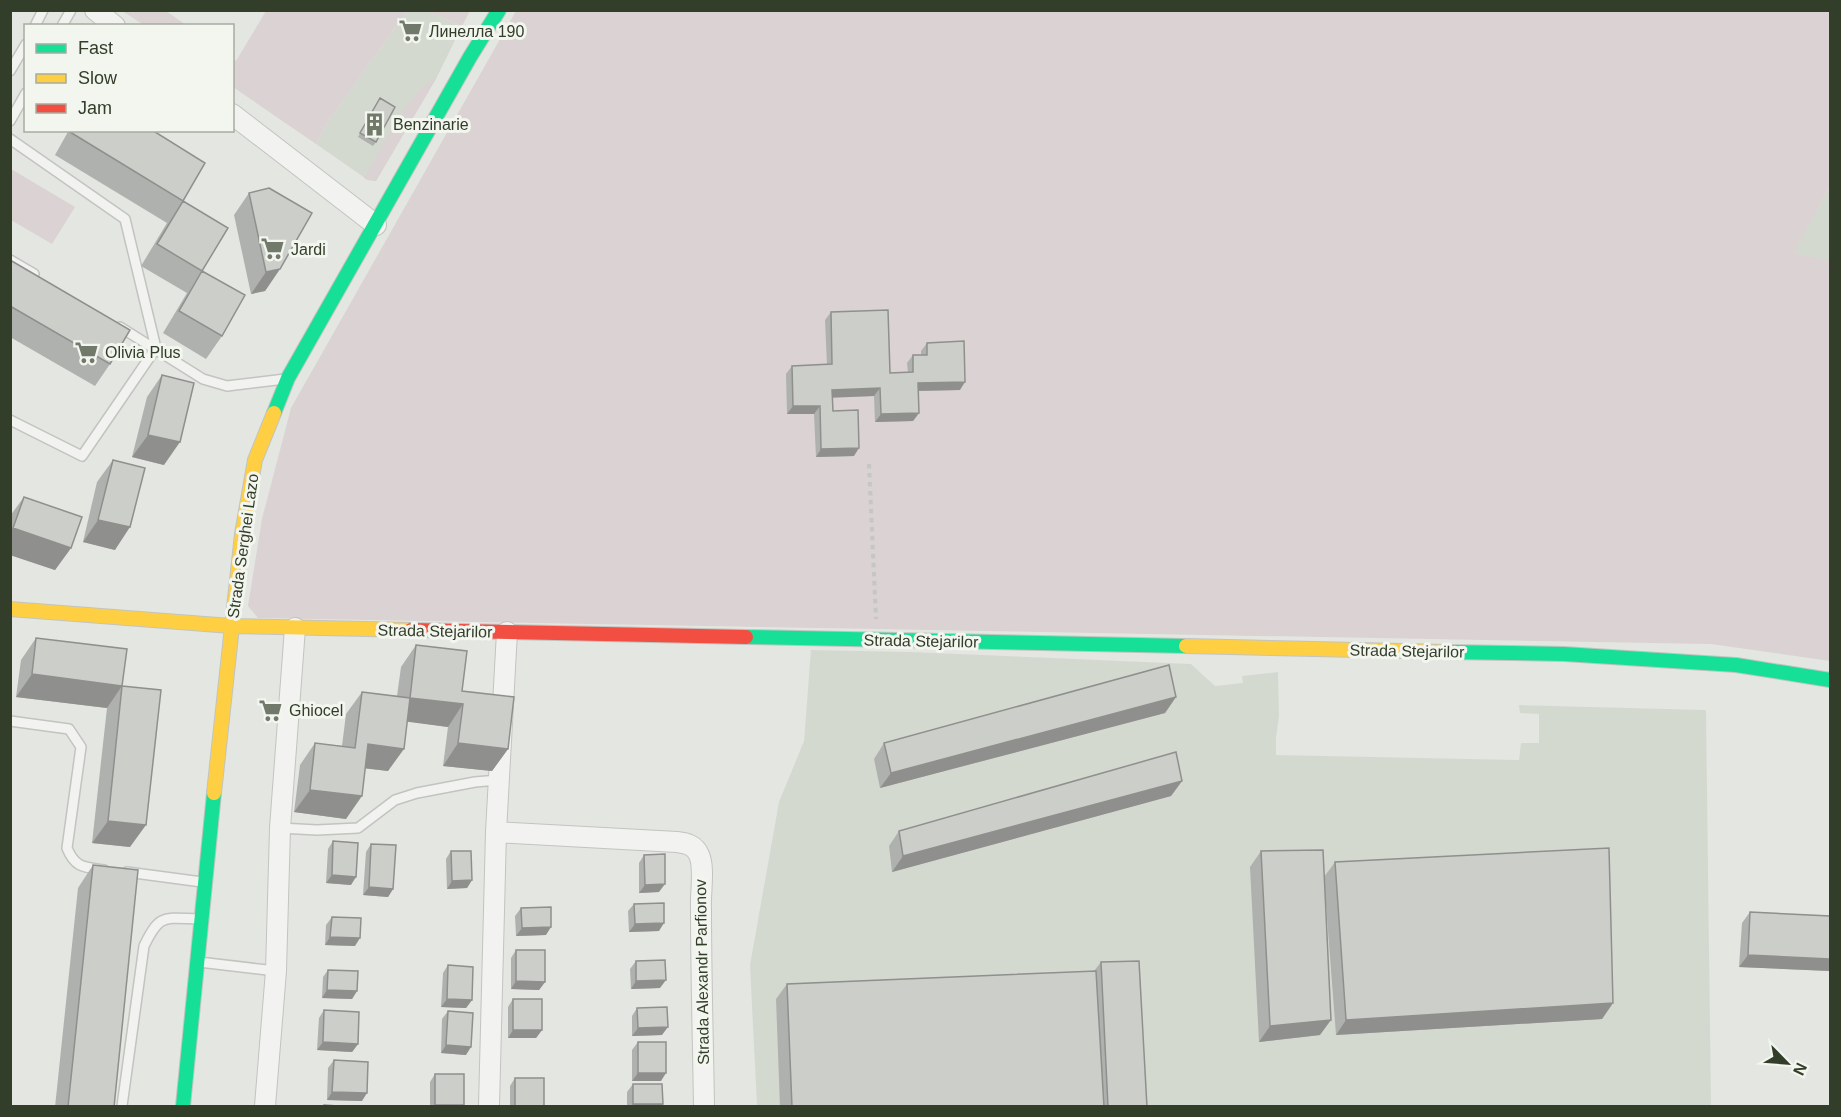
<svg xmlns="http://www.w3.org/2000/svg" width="1841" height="1117" font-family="Arial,sans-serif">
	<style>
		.built { fill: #d4d9d0 }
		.green { fill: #dad2d3 }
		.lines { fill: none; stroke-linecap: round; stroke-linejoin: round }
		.lane-casing { stroke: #c2c4c0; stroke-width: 12 }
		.street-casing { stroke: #c2c4c0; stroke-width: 22 }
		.fast-casing { stroke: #c2c4c0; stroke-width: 16 }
		.slow-casing { stroke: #c2c4c0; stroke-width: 16 }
		.jam-casing { stroke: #c2c4c0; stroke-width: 16 }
		.path { stroke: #c5c7c2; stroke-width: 4; stroke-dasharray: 4.5 4.5; stroke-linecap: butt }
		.lane { stroke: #f2f3f0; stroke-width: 9 }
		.street { stroke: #f2f3f0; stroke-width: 20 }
		.fast { stroke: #16e098; stroke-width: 14 }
		.slow { stroke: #ffcf43; stroke-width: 14 }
		.jam { stroke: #f24e42; stroke-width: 14 }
		.wall { fill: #afb1ae }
		.shaded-wall { fill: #8f908d }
		.building { fill: #ccceca; stroke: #8f908d; stroke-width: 1.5 }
		.labels { text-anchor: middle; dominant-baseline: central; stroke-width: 6; stroke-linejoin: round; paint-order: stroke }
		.poi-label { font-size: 16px; fill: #333e2a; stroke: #f3f5ef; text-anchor: start }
		.street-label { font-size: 16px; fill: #333e2a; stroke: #f3f5ef }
	</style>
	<rect width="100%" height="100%" fill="#e4e6e2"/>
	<path class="built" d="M407 11H427L462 26 437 77 376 181 368 180 316 144 327 123Z
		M1830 186V261L1793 254Z
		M811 650 911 652 1191 664 1215 686 1243 683 1242 676 1278 672 1279 716 1276 738V755L1519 760 1521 743H1539V714L1520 713 1519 705 1706 710 1711 1106H757L750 965 779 802 804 741Z"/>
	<path class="green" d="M122 11H166L186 25H144Z
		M266 11H407L327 123 316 144 233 87V59L236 61Z
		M427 11H470L462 26Z
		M516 11H1830V186L1794 253 1830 261V661L1711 644 258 618 248 606 262 519 291 408Z
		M437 77 376 181 368 180 364 178C380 152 411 88 437 77Z
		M11 169 75 207 52 244 11 220Z"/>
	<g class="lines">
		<defs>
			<path id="lane" d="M35 26 43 10
				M62 26 71 10
				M10 71 26 44
				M10 121 26 93
				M10 139 125 219 156 348 82 456 10 420
				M10 260 34 274
				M120 327 203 379 227 386 285 379
				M10 721 69 729 81 747 67 848C75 868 84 867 104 870
				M280 828 317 830 358 828 395 800 417 793 475 782 498 780
				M127 872 202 882
				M199 962 276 971
				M122 1106 144 946C160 913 164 918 199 919"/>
			<path id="street" d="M95 10 115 26
				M232 114 376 225
				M496 832 677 842C686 843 695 845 699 855 705 867 700 895 701 909 701 975 703 1041 704 1106
				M265 1106 276 971 280 828 295 628
				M489 1106 496 832 507 632"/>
			<path id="fast" d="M274 413 288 378 470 57 499 10
				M746 637 1186 646
				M1447 652 1564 654 1736 665 1830 680
				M183 1106 214 793"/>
			<path id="slow" d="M10 609 231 626 411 630
				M1186 646 1447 652
				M214 793 242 534 255 460 274 413"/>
			<path id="jam" d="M411 630 746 637"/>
		</defs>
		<use href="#lane" class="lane-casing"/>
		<use href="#street" class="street-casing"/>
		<use href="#fast" class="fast-casing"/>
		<use href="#slow" class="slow-casing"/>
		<use href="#jam" class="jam-casing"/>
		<path class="path" d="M869 464 876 619"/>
		<use href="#lane" class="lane"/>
		<use href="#street" class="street"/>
		<use href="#fast" class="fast"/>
		<use href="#slow" class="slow"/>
		<use href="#jam" class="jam"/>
	</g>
	<path class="wall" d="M380 98 376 142 373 146 358 137Z
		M69 130H152L183 201 222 336 206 359 163 333 187 293 141 266 167 223 55 155Z
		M249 193 280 269 265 291 251 294 234 215Z
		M10 260 110 364 95 386 10 337Z
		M831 312 890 373 908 372 907 363 913 355H921V351L927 343 960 390 918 391 919 413 913 421 875 422 874 396 832 397 833 411 854 456 816 457 814 414H787L786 374 792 366 827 365 825 320Z
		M162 375 164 465 132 457 147 397Z
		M113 460 115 550 83 542 97 482Z
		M24 497 71 548 55 570 10 555V516Z
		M36 638 122 686 130 847 92 843 107 708 16 697 21 660Z
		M416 645 462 691 508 749 492 771 443 766 448 727 407 721 388 771 365 768 346 819 294 812 300 765 315 743 342 746 346 714 362 692 397 696 401 667Z
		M1176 697 1165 713 880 788 874 759 884 743Z
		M1182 781 1171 796 892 872 889 846 899 831Z
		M333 841 351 885 326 883 328 849Z
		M371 844 393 889 388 897 363 895 366 852Z
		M451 851 472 880 467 888 447 889 446 859Z
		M1261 851 1324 877 1335 862 1613 1003 1602 1019 1336 1035 1324 878 1320 1035 1259 1042 1250 867Z
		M644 855 659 892 639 893V863Z
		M93 865 114 1107H55L78 888Z
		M634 904 659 931 629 932 628 911Z
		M521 908 546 935 516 936 515 916Z
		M1750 912 1830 916V971L1739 967 1742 923Z
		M332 917 355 946 325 945 326 925Z
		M516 950 545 982 539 990 511 989V958Z
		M636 961 660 988 631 989 630 969Z
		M1101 962 1147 1107H780L776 999 787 984 1094 971Z
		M448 965 472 1000 466 1008 441 1007 443 973Z
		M328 970 357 991 352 999 322 998 323 977Z
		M513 999 542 1030 536 1038H508V1007Z
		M637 1008 662 1035 632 1036V1016Z
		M324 1010 358 1044 352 1052 317 1050 319 1018Z
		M448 1011 466 1055 441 1053 442 1019Z
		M638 1042 661 1081H632V1050Z
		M334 1060 362 1101 327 1100 328 1068Z
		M435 1074 464 1105 463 1107H430V1082Z
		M515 1078 544 1107H510V1086Z
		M633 1084 663 1104 661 1107H627V1092Z"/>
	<path class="shaded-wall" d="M280 269 265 291 251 294 266 272Z
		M965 382 960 390 912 391 918 383Z
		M880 388 874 396 826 398 832 390Z
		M793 406H820L814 414H787Z
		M919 413 913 421 875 422 881 414Z
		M148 435 180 442 164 465 132 457Z
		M859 448 854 456 816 457 821 449Z
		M98 520 130 527 115 550 83 542Z
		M13 528 71 548 55 570 10 555V532Z
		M32 674 122 686 107 708 16 697Z
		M1176 697 1165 713 880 788 891 773Z
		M410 698 463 704 448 727 394 720Z
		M458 743 508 749 492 771 443 766Z
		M368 744 404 749 388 771 353 767Z
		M1182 781 1171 796 892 872 903 856Z
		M310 790 362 796 346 819 294 812Z
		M108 821 146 825 130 847 92 843Z
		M332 875 356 877 351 885 326 883Z
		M472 880 467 888 447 889 452 881Z
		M665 884 659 892 639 893 645 885Z
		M369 887 393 889 388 897 363 895Z
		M664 923 659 931 629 932 635 924Z
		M551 927 546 935 516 936 522 928Z
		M330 937 360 938 355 946 325 945Z
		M1748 955 1830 959V971L1739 967Z
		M666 980 660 988 631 989 636 981Z
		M516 981 545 982 539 990 511 989Z
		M327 990 357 991 352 999 322 998Z
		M447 999 472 1000 466 1008 441 1007Z
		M1613 1003 1602 1019 1336 1035 1346 1020Z
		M1331 1020 1320 1035 1259 1042 1270 1026Z
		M668 1027 662 1035 632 1036 638 1028Z
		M513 1030H542L536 1038H508Z
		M323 1042 358 1044 352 1052 317 1050Z
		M446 1045 471 1047 466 1055 441 1053Z
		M638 1073H666L661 1081H632Z
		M332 1092 367 1093 362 1101 327 1100Z
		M633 1104H663L661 1107H631Z
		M435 1105H464L463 1107H434Z"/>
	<path class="building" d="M380 98 395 107 376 142 360 133Z
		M72 130H152L205 163 183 201 70 132Z
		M269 188 312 213 280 269 266 272 249 193Z
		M183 201 228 228 202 271 157 244Z
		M10 260 130 330 110 364 10 306Z
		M202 271 245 295 222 336 179 311Z
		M888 310 890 373 913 372V355H927V343L964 341 965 382 918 383 919 413 881 414 880 388 832 390 833 411 858 410 859 448 821 449 820 406H793L792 366 832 364 831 312Z
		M162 375 194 383 180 442 148 435Z
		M113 460 145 468 130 527 98 520Z
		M24 497 82 517 71 548 13 528Z
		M36 638 127 649 122 686 32 674Z
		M416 645 467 651 462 691 514 697 508 749 458 743 463 704 410 698Z
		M1169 665 1176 697 891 773 884 743Z
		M122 686 161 690 146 825 108 821Z
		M362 692 410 698 404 749 368 744 362 796 310 790 315 743 355 748Z
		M1176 752 1182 781 903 856 899 831Z
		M333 841 358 843 356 877 332 875Z
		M371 844 396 845 393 889 369 887Z
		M1609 848 1613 1003 1346 1020 1335 862Z
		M1323 850 1331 1020 1270 1026 1261 851Z
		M451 851H471L472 880 452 881Z
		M665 854V884L645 885 644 855Z
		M93 865 138 870 114 1107H68Z
		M664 903V923L635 924 634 904Z
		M551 907V927L522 928 521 908Z
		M1750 912 1830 916V959L1748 955Z
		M332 917 361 918 360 938 330 937Z
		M516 950H545V982L516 981Z
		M665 960 666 980 636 981V961Z
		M1139 961 1147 1107H1108L1101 962Z
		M448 965 473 967 472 1000 447 999Z
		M328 970 358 971 357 991 327 990Z
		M1096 971 1104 1107H792L787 984Z
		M513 999H542V1030H513Z
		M667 1007 668 1027 638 1028 637 1008Z
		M324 1010 359 1012 358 1044 323 1042Z
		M448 1011 473 1013 471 1047 446 1045Z
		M638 1042H666V1073H638Z
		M334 1060 368 1062 367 1093 332 1092Z
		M435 1074H464V1105H435Z
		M515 1078H544V1107H515Z
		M633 1084H662L663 1104H633Z
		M324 1105 352 1107H324Z"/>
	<defs>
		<symbol id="supermarket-bare" viewBox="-9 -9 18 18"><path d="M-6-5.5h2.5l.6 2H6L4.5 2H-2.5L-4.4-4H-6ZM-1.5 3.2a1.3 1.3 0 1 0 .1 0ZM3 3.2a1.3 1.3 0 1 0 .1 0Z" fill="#71796a" stroke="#f3f5ef" stroke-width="2.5" paint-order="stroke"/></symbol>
		<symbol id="building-bare" viewBox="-9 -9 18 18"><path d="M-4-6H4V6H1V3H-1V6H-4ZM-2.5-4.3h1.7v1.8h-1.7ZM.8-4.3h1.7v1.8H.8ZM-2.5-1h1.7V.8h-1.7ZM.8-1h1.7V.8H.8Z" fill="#71796a" stroke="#f3f5ef" stroke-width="2.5" paint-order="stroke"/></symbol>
	</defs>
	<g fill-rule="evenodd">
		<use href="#supermarket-bare" x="394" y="14" width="33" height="33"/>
		<use href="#building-bare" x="358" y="108" width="33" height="33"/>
		<use href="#supermarket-bare" x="256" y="232" width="33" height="33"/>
		<use href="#supermarket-bare" x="70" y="336" width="33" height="33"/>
		<use href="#supermarket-bare" x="254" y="694" width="33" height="33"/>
	</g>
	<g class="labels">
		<g class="poi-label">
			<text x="429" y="31">Линелла 190</text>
			<text x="393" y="124">Benzinarie</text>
			<text x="291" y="249">Jardi</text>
			<text x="105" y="352">Olivia Plus</text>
			<text x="289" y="710">Ghiocel</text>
		</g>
		<g class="street-label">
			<text transform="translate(243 546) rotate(-82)">Strada Serghei Lazo</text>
			<text transform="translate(435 631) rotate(1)">Strada Stejarilor</text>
			<text transform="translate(921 641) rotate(1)">Strada Stejarilor</text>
			<text transform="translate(1407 651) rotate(1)">Strada Stejarilor</text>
			<text transform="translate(702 972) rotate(-91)">Strada Alexandr Parfionov</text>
		</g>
	</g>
	<rect width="1841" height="1117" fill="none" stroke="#333e2a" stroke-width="24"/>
	<rect x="24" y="24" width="210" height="108" fill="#f3f5ef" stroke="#a6aca0" stroke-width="1.5"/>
	<rect x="36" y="44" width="30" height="9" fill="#16e098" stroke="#a6aca0" stroke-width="1.5"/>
	<text x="78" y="54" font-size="18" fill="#333e2a">Fast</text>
	<rect x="36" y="74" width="30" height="9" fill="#ffcf43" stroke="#a6aca0" stroke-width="1.5"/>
	<text x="78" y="84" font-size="18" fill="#333e2a">Slow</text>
	<rect x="36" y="104" width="30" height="9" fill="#f24e42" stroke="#a6aca0" stroke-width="1.5"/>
	<text x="78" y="114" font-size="18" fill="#333e2a">Jam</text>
	<g transform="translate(1787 1063) rotate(115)" stroke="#f3f5ef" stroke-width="4.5" paint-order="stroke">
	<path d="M0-4.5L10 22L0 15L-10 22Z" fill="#333e2a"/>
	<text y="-9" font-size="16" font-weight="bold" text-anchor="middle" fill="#333e2a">N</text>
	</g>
</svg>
